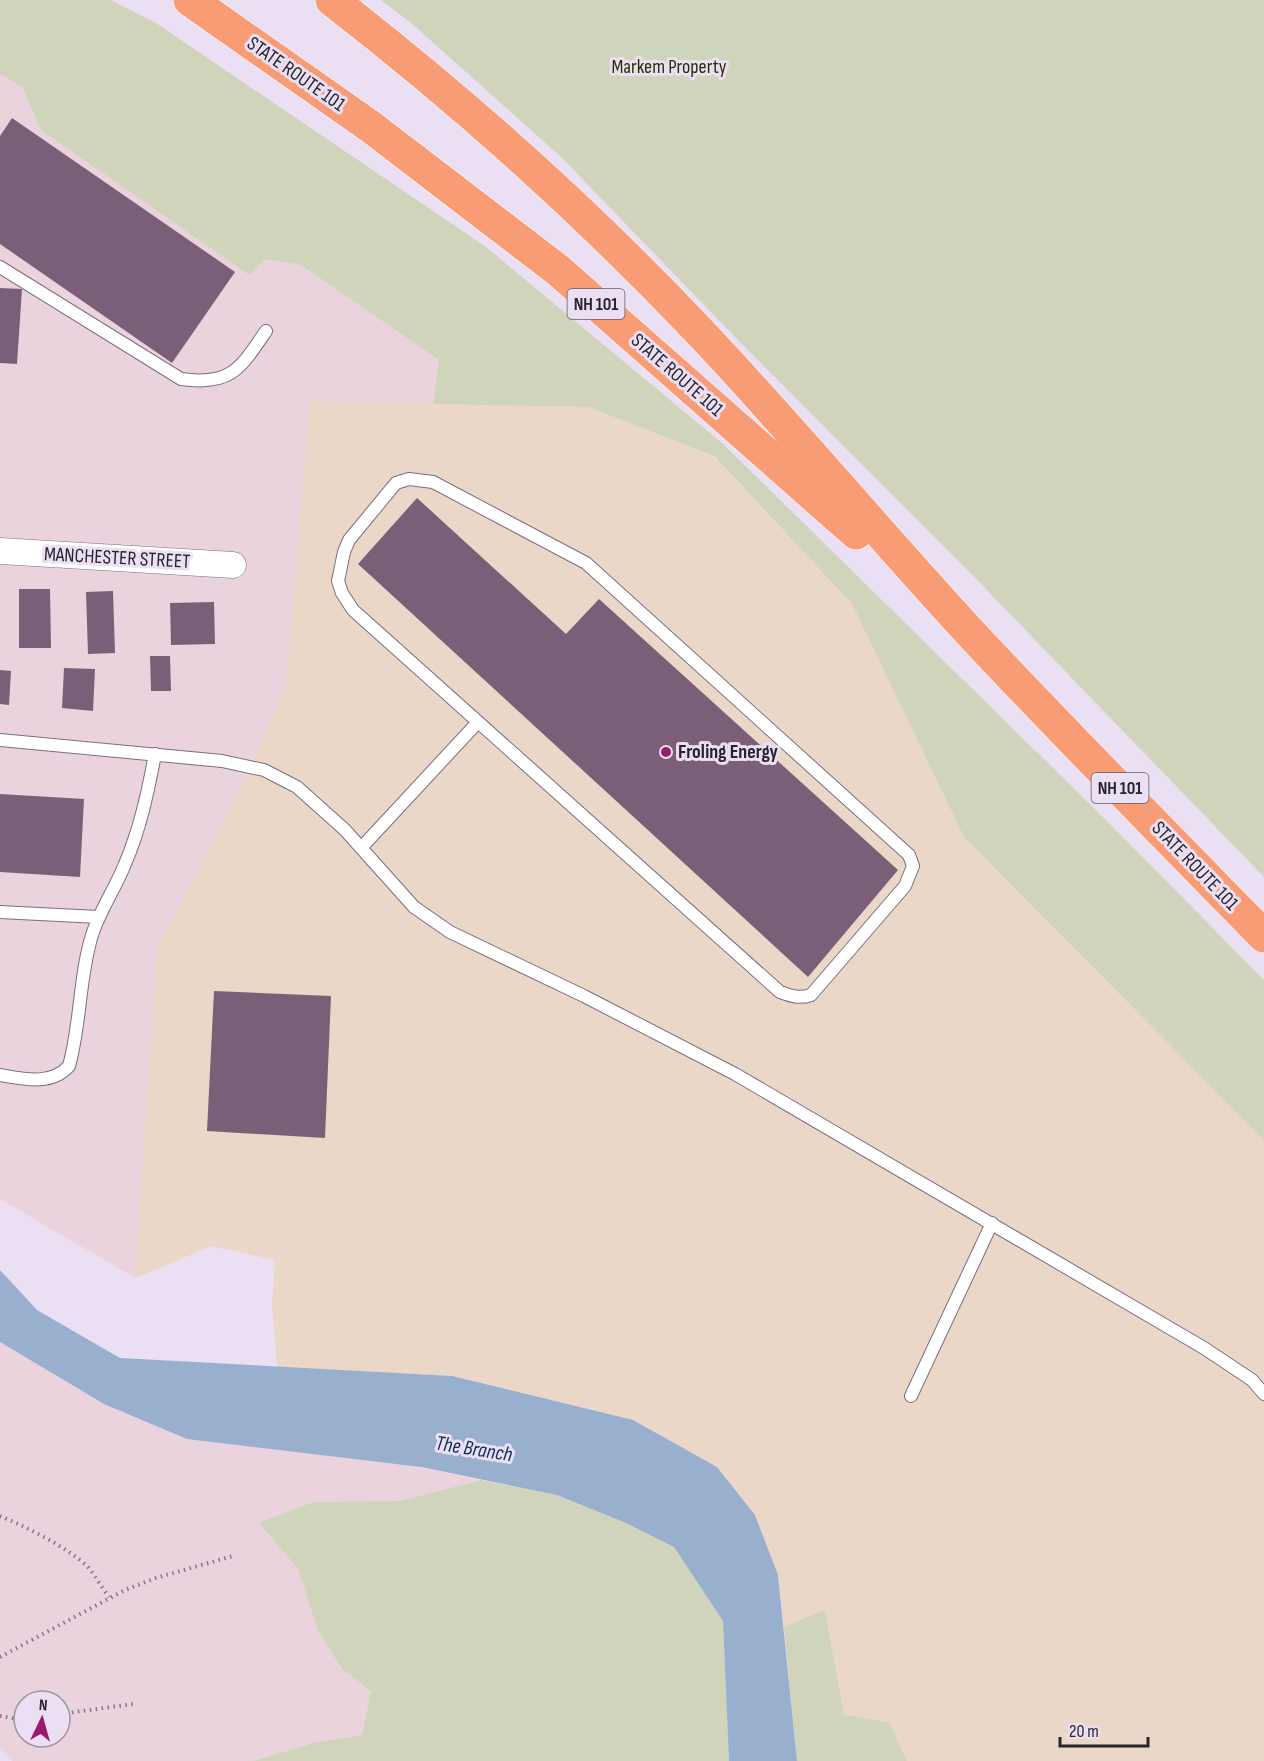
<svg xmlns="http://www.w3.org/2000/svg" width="1264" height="1761" font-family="'Sofia Sans Condensed',sans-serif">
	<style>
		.commercial { fill: #ebd3dd; fill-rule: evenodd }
		.industrial { fill: #ead7c8 }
		.green { fill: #cfd4ba }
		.water { fill: #98afcd }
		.building { fill: #7b5f78 }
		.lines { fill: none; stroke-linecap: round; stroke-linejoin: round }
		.service-casing { stroke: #796e81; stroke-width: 14 }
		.minor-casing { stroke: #796e81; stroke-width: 27 }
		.trunk-casing { stroke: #fff; stroke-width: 34 }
		.path { stroke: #817a88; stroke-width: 4; stroke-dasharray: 1.5 4.5; stroke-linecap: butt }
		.service { stroke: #fff; stroke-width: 12 }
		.minor { stroke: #fff; stroke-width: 26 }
		.trunk { stroke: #f89c76; stroke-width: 33 }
		.poi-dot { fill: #9a1a6f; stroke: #ebdff4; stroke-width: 2 }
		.labels { text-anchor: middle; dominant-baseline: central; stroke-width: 6; stroke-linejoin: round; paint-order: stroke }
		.shield { fill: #ebdff4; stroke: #625c68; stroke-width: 1.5 }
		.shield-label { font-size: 18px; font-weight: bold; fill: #28242c }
		.park-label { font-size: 20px; fill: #2a2e01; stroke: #ebdff4 }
		.street-label { font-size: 20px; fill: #28242c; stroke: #ebdff4 }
		.poi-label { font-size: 20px; font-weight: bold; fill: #28242c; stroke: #ebdff4; text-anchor: start }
		.water-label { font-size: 21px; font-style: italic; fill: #0c2d54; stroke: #ebdff4 }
	</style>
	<rect width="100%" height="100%" fill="#ebdff4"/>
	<path class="commercial" d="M0 74 22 87 41 130 249 275 266 259 301 265 439 360 433 404 310 402 286 686 245 779 157 949 135 1278 0 1199Z
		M0 1342 104 1404 481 1480 400 1501 313 1502 259 1523 298 1569 318 1631 342 1669 371 1691 362 1735 313 1743 253 1761H13L0 1749ZM24 1701H60V1737H24Z"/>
	<path class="industrial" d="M310 401 588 407 713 456 852 604 964 837 1264 1140V1761H907L889 1722 844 1715 825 1611 784 1627 778 1575 755 1515 717 1467 633 1420 452 1376 277 1367 272 1304 275 1260 212 1246 135 1278 157 949 245 779 286 686Z"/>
	<path class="green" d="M0 0H111L156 23 486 247 723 444 1109 823 1264 980V1140L964 837 852 604 714 456 588 407 433 404 439 360 301 265 266 259 249 275 41 130 22 87 0 74Z
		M381 0H1264V877L981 584 739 341 560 156 410 22Z
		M481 1480 557 1495 626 1523 674 1547 723 1621 729 1761H253L313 1743 362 1735 371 1691 342 1669 318 1631 298 1569 259 1523 313 1502 400 1501Z
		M825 1610 844 1715 889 1722 907 1761H797L784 1627Z"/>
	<path class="water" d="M0 1270 37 1310 120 1358 452 1376 633 1420 717 1467 755 1515 778 1575 797 1761H729L723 1621 674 1547 626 1523 557 1495 421 1467 187 1439 104 1404 0 1342Z"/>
	<path class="building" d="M12 118 235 272 172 363 0 244V136Z
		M0 288 22 289 17 364 0 363Z
		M417 498 566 634 599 599 898 870 808 977 358 564Z
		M19 589H50L51 648H19Z
		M113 591 115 653 88 654 86 592Z
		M214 602 215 644 171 645 170 603Z
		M150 656H170L171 691H151Z
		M64 668 95 669 93 711 62 708Z
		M0 670 11 671 9 705 0 704Z
		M0 794 84 799 80 877 0 872Z
		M214 991 331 996 325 1138 207 1131Z"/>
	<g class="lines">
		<defs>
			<path id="service" d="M0 267 181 379C231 386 240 369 266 331
				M409 479 433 482 586 563 909 855 913 866 905 886 811 995C799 999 791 996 780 992L353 610 342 593 338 581 344 552 349 540 396 483Z
				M0 740 222 761 264 770 297 787 345 830 414 907 450 932 584 996 735 1074 1204 1348 1252 1380 1264 1394
				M361 848 478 722
				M0 912 98 917
				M0 1075C24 1079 51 1086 69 1066 81 1023 79 977 92 935 100 910 115 889 125 864 140 829 148 792 155 754
				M911 1396 992 1223"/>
			<path id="minor" d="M0 551 233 565"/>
			<path id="trunk" d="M190 0 371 127 559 271 856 533
				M332 0C461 100 584 210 697 329 793 430 882 538 977 640 1071 740 1168 838 1264 936"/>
		</defs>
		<use href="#service" class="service-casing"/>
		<use href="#minor" class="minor-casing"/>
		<use href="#trunk" class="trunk-casing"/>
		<path class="path" d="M0 1516C25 1526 68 1548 87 1566 95 1575 102 1588 109 1597
			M0 1657 125 1590 156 1578 233 1556
			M60 1714 133 1704
			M0 1716 24 1720"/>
		<use href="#service" class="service"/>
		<use href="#minor" class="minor"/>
		<use href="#trunk" class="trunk"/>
	</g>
	<circle class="poi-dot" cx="666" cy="752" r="6"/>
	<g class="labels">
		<g class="shield">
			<rect x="567.5" y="289" width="57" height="30" rx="4.5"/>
			<rect x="1091.5" y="773" width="57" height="30" rx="4.5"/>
		</g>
		<g class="shield-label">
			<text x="596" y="304">NH 101</text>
			<text x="1120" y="788">NH 101</text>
		</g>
		<g class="park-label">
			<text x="669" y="67">Markem Property</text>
		</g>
		<g class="street-label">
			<text transform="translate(296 74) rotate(35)">STATE ROUTE 101</text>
			<text transform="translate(677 375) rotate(41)">STATE ROUTE 101</text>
			<text transform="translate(117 558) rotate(3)">MANCHESTER STREET</text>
			<text transform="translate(1195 866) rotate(46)">STATE ROUTE 101</text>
		</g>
		<g class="poi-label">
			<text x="678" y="752">Froling Energy</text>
		</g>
		<g class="water-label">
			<text transform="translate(474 1449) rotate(9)">The Branch</text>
		</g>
	</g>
	<g transform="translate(42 1719) rotate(5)"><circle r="28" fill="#ebdff4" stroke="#9d94a4" stroke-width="1.5"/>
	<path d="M0-4.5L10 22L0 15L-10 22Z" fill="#9a1a6f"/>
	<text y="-9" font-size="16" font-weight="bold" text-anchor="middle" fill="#28242c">N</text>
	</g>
	<path d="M1060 1737v9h88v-9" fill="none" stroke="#28242c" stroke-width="3"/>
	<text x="1069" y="1737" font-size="18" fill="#28242c" stroke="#ebdff4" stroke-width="4.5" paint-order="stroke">20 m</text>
</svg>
